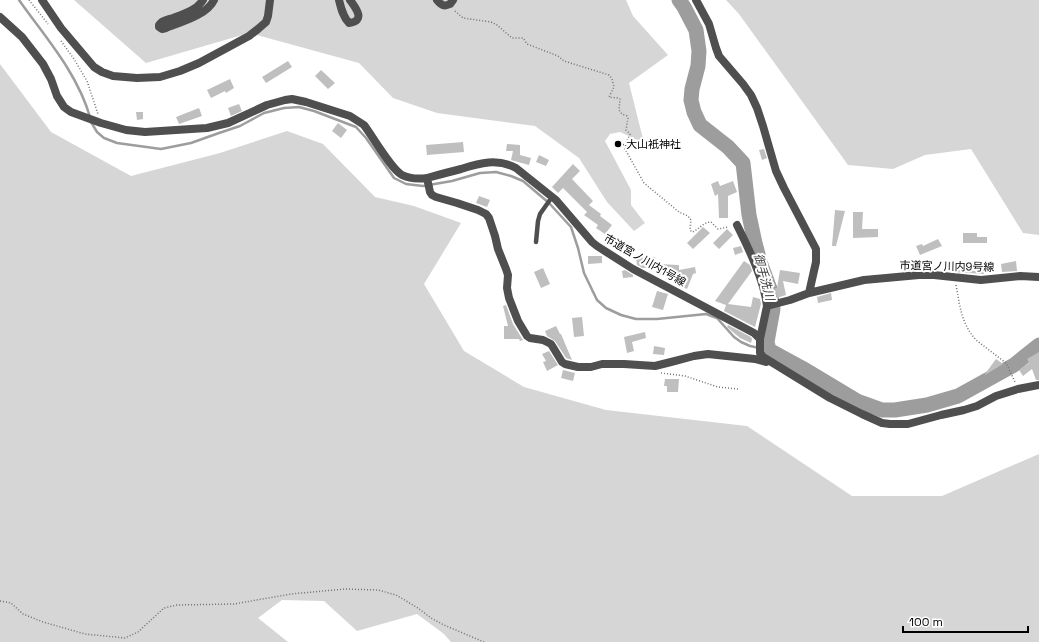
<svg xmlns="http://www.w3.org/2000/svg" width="1039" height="642" font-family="'Space Grotesk','Noto Sans JP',sans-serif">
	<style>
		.green { fill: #d6d6d6 }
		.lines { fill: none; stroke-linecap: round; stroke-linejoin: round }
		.stream { stroke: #9d9d9d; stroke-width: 2.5 }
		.river { stroke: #9d9d9d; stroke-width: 15 }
		.building { fill: #bfbfbf }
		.path { stroke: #717171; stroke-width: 1.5; stroke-dasharray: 1 2; stroke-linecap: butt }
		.service { stroke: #4f4f4f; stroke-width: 4.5 }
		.minor { stroke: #4f4f4f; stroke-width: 8 }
		.poi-dot { fill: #000; stroke: #fff; stroke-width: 1.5 }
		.labels { text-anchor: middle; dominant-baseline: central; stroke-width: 4; stroke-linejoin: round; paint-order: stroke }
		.poi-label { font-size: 11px; fill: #000; stroke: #fff; text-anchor: start }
		.street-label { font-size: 11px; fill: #000; stroke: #fff }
		.water-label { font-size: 12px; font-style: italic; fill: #3e3e3e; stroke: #fff }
	</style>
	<rect width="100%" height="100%" fill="#fff"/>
	<path class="green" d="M74 0H626L633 16 668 55 629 83 644 143 620 132 610 134 605 141 631 190V205L645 223 634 231 607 202 579 158 535 126 437 113 393 98 359 63 249 33 146 63Z
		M726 0H1039V235L1023 233 971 149 925 155 893 169 848 165 739 14Z
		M0 64 51 132 131 176 220 153 287 131 323 144 375 197 414 206 461 223 424 284 464 351 524 387 606 410 747 426 852 496H942L1039 454V642H451L444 634 417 614 357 631 324 601 282 600 258 618 288 642H0Z"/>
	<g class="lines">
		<path class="stream" d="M19 0C45 37 77 72 90 117
			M91 122 97 132 104 138 117 143 161 149 191 143 219 133 240 126 264 113 284 108 299 107 314 111 356 127 366 138 394 178 406 184 423 186 452 181 480 173 496 172 511 176 523 181 549 203 571 227 578 248 584 273 597 300 606 308 621 315 636 319H657L706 314 717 318 734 337 741 342 750 346 769 350"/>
		<path class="river" d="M679 0 684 7 696 30 699 51 698 66 692 89 691 100 694 112 700 125 728 147 743 163 749 215 755 243 760 262 770 289 773 309 767 342 769 350 802 368 857 401 882 410H895L927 405 958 396 1014 365 1039 345"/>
	</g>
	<path class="building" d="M288 61 292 67 266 83 262 77Z
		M321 70 335 83 328 89 315 76Z
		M230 79 234 88 226 93 225 91 211 98 207 90Z
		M239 104 242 111 231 116 228 108Z
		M199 108 202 116 179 124 176 117Z
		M136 112H143V119L137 120Z
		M338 123 347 130 341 138 332 131Z
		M463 142 464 152 427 155 426 145Z
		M507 144 520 145V155L531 158 529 165 511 160 513 151H506Z
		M764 149 767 158 762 160 759 150Z
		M539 155 549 160 546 166 536 162Z
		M573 164 580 171 572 179 593 201 589 205 601 214 600 216 612 225 605 234 596 228 598 225 584 215 587 212 563 188 558 193 552 187Z
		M718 181 720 186 733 181 737 192 728 196V218H719L718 194 715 196 711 184Z
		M479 196 490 200 487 207 476 203Z
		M835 210 845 211 836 246H832Z
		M853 212H863L862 229H878V237L853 238Z
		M703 227 710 233 693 249 687 243Z
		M727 229 733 235 719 249 713 243Z
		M963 233H977V237H987V243H963Z
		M938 239 942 246 920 255 916 246 922 244 923 246Z
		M741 246 743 252 735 255 733 248Z
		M588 256H602V263L588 264Z
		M655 257 656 267 643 268 637 265 636 258Z
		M744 261 750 265 752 271 728 304 751 307 753 297 760 299 761 304 755 327 724 311 726 305 715 301Z
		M1016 261 1017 271 1002 272 1001 264Z
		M955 262 985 267 984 274 953 272Z
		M658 264 679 265V270L695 267 696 273 693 274 687 289 680 286 685 276 658 275Z
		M543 268 550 284 541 288 534 272Z
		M625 270 633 275V277L623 278 622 271Z
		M780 270 800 273 798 284 783 281 786 295 777 298 775 288H777Z
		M657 291 668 294 663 310 652 307Z
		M831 293 832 300 818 303 817 297Z
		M506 305 513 324 523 340 520 341 519 339H504V326H508L503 306Z
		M582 317 584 336 574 337 572 318Z
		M728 325 751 337 752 339 751 343 740 338 727 327Z
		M556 326 560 334H561L572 360 566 358 555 341 547 336 545 331Z
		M645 332 646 338 632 342 634 351 627 353 624 337Z
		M654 346 665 348 664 355 653 354Z
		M549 351 558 365 547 371 543 362 546 361 542 354Z
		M1039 352V380H1036L1032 369 1023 376 1019 370 1029 363 1027 359Z
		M996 359 1003 364 985 375V374Z
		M563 370 575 373 573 381 561 378Z
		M665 379H679L678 392H667V386H664Z"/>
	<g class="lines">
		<path class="path" d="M29 0 48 24
			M455 11 463 18 491 22 497 25 512 38H523L527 44 558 56 564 61 609 75 612 79 614 87 609 97C612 98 617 97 620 99L619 110 622 114 627 116 628 118 626 130 630 134 626 143 625 149 644 183 679 212 688 216 691 220 690 230 692 232C699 230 703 222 711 222L718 229 729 227
			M61 41 74 59 87 81 98 114
			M620 144 626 145
			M956 285C960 306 961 323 976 340L1006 363 1015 382
			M661 373 685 376 718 387 738 389
			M0 601 11 603 23 614 43 622 85 634 125 638 138 632 164 608 177 605 234 604 291 594 345 589 378 590 396 595 418 608 431 618 444 625 484 642"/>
		<path class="service" d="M536 242 538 221 540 214 552 197"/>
		<path class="minor" d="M42 0 61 28 94 67 102 72 113 76 137 78 160 77 180 71 199 63 249 36 258 29 266 22 268 16 270 0
			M203 0C197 10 184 14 173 18 167 20 162 20 159 25V27L162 29 166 28C181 22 207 15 214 0
			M339 0C341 8 343 17 349 23 366 21 356 8 350 0
			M437 0C441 5 444 7 450 4L453 0
			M696 0 709 24 716 48 719 56 743 84 751 95 757 108 763 126 776 171 784 188 816 249V262L809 293 790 300 767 306 760 339
			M0 17 22 37 43 64 51 79 57 96 64 107 71 112 101 123 126 130 145 132 207 128 228 123 267 105 285 100 292 99 306 102 350 116 364 125C373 137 391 169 402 175 410 179 419 179 427 178 438 175 449 172 461 169 480 163 497 158 516 168L556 200 592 242 597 246 633 269 754 333 760 339V353L763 357 830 398 862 414 882 423 890 424H908L941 415 964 410 977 406 996 396 1018 389 1039 385
			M427 178 430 192 432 195 436 197 457 203 478 210 486 214 489 218 495 236 498 249 506 269 508 275 507 288 509 298 518 321 527 336 530 338 543 340 551 344 562 362 565 364 578 367H591L602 364H624L655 366 671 362 694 356 708 354 755 359 766 362
			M737 225C749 249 764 280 767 306
			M809 293 864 280 919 275H934L981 280 1020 276 1039 277"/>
	</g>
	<circle class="poi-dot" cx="618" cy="144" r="4"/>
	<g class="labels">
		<g class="poi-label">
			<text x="626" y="144">大山衹神社</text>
		</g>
		<g class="street-label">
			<text transform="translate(645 260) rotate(30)">市道宮ノ川内1号線</text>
			<text transform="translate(947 266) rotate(1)">市道宮ノ川内9号線</text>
		</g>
		<g class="water-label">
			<text transform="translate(764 277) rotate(75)">御手洗川</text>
		</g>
	</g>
	<path d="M903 626v6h125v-6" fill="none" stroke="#000000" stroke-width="2"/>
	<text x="909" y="626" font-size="12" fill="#000000" stroke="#ffffff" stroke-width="3" paint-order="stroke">100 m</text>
</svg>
